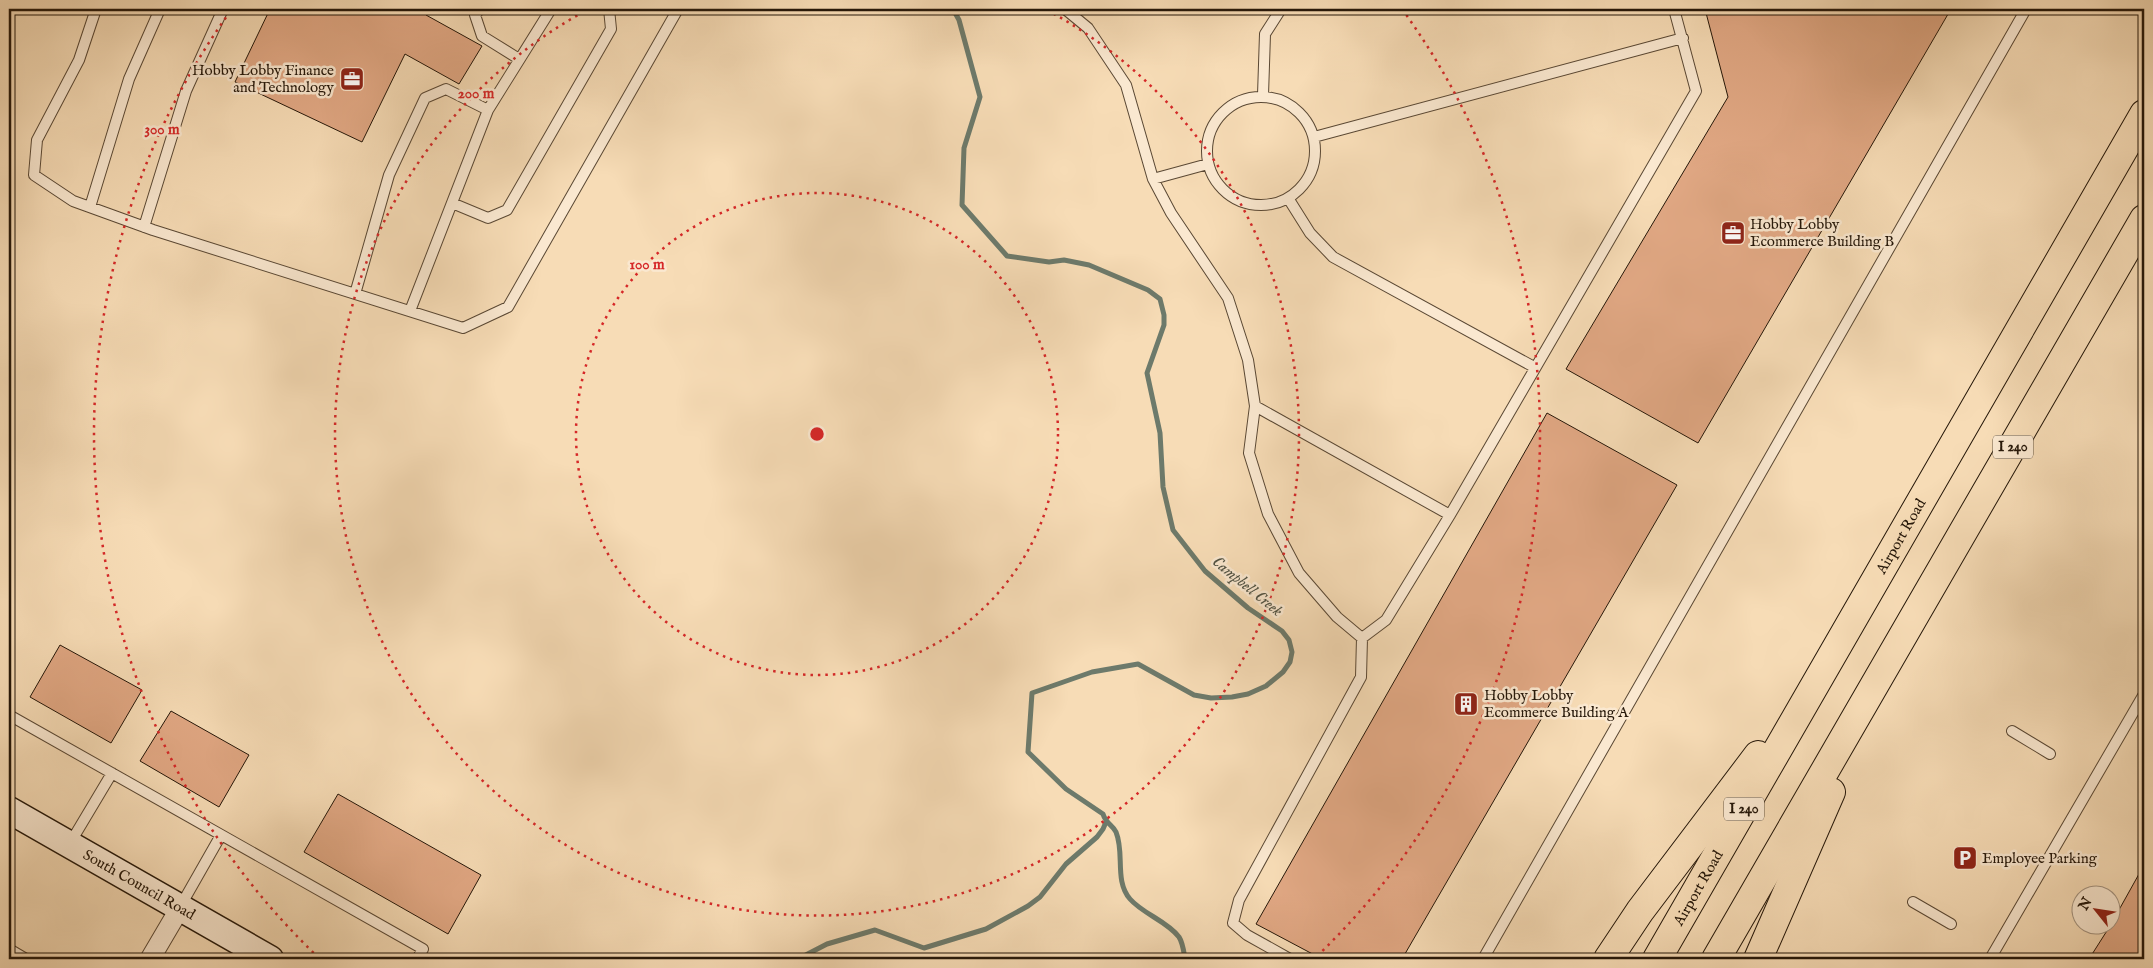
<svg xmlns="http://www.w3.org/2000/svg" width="2153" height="968" font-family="'IM FELL English',serif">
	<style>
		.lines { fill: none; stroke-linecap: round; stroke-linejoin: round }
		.stream { stroke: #6d7a6b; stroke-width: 5 }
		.building { fill: #e1a884; stroke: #251709 }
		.lane-casing { stroke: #5a4834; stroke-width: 12 }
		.street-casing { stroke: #5a4834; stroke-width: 21 }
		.secondary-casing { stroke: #251709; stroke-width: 29 }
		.highway-casing { stroke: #251709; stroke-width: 30 }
		.lane { stroke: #fae8d0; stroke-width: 10 }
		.street { stroke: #fae8d0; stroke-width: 19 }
		.secondary { stroke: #fae8d0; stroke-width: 26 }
		.highway { stroke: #f7dcb6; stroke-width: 28 }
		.ring { fill: none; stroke: #d62828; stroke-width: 2.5; stroke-dasharray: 2.5 5 }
		.labels { text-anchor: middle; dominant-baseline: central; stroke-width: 5; stroke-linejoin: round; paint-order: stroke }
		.shield { fill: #fae8d0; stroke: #655645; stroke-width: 1 }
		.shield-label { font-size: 14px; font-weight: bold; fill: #251709 }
		.poi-label { font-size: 15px; fill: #251709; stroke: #fae8d0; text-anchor: start }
		.street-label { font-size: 15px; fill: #251709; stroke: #fae8d0 }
		.water-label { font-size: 16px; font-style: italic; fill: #4f5142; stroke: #fae8d0 }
		.centre { fill: #d62828; stroke: #fae8d0; stroke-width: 2.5 }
		.ring-label { font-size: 15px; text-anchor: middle; font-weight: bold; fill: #d62828; stroke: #fae8d0; stroke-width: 5; stroke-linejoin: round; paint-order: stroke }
	</style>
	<rect width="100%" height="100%" fill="#f7dcb6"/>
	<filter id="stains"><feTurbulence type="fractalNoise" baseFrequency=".004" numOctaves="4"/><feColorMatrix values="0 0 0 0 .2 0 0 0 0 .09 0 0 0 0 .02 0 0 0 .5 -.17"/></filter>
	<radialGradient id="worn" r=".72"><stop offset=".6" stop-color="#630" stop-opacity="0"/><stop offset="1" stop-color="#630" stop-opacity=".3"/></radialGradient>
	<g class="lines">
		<path class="stream" d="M953 9 959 20 980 97 964 148 962 205 1007 256 1049 262 1064 260 1089 265 1148 290 1160 299 1164 315V325L1147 373 1160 433 1163 487 1173 530 1205 571 1248 608 1282 631 1289 640 1292 652 1290 662 1283 672 1266 686 1248 694 1232 697 1211 698 1194 695 1138 664 1092 672 1032 693 1028 752 1066 789 1103 814C1106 824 1113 825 1116 832 1125 854 1114 880 1130 899 1143 914 1167 921 1179 937 1183 943 1184 953 1185 959
			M798 959 827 944 875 930 924 948 986 929 1028 906 1040 897 1066 864 1097 837 1103 829 1106 822"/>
	</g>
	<path class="building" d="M270 9H430L426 15 482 46 459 84 405 54 362 142 235 82Z
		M1705 9H1951L1698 443 1566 369 1728 97Z
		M1547 413 1677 485 1402 959H1322L1256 924Z
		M60 645 142 690 111 743 30 697Z
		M171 711 249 755 219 807 140 761Z
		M338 794 481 875 448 934 304 852Z
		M2144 865V959H2089L2110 926Z"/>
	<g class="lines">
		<defs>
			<path id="lane" d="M96 9 79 60 37 140 34 175 73 201 153 230 463 328 508 307 678 9
				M480 9 475 15 482 36 519 59
				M1065 9 1088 28 1126 85 1153 179 1171 213 1228 298 1248 360 1255 406 1249 453 1268 514 1299 573 1337 617 1362 638 1361 677 1239 900 1233 923 1247 935 1290 959
				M1263 95 1265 34 1281 9
				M1207 151a54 54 0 1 1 108 0a54 54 0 1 1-108 0Z
				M488 110 551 9
				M1314 137 1683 38
				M1153 179 1208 164
				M1288 198 1310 233 1333 257 1534 367
				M452 203 488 218 507 210 611 29 609 9
				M90 207 129 79 160 9
				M144 227 186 91 223 9
				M355 294 389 175 425 98 446 89 488 110 410 311
				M1255 406 1450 515
				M1362 638 1386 620 1450 515 1696 91 1674 9
				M9 715 423 949 417 959
				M2012 731 2050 754
				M69 845 112 773
				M1913 902 1951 924
				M180 907 221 835
				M9 949 26 959
				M1483 959 2026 9
				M1990 959 2144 694"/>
			<path id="street" d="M150 959 180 908"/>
			<g id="secondary">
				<path id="s1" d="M9 810 270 959"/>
			</g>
			<g id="highway">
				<path d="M1608 959 1640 911 1758 755"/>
				<path id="s2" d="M1657 959 2144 114"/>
				<path d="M1716 959 2144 219"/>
				<path d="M1758 959 1831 792"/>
			</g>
		</defs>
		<use href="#lane" class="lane-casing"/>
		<use href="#street" class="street-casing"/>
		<use href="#secondary" class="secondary-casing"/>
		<use href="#highway" class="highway-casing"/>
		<use href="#lane" class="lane"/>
		<use href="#street" class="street"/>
		<use href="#secondary" class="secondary"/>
		<use href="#highway" class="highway"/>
	</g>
	<g class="ring">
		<circle cx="817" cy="434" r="241"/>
		<path d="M1047 10A482 482 0 1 1 587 10"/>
		<path d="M319 958A723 723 0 0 1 232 9M1402 9A723 723 0 0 1 1315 958"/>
	</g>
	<defs>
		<symbol id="office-square" viewBox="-11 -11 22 22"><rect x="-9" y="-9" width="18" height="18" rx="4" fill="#8f2418" stroke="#fae8d0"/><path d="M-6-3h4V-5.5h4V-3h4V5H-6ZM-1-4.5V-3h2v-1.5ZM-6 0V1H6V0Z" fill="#fff"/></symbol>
		<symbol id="building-square" viewBox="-11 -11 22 22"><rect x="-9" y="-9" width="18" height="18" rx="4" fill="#8f2418" stroke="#fae8d0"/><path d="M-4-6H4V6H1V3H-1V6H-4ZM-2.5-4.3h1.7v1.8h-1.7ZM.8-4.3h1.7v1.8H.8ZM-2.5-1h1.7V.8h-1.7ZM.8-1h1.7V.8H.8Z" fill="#fff"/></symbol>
		<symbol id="parking-square" viewBox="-11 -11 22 22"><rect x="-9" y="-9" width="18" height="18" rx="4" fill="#8f2418" stroke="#fae8d0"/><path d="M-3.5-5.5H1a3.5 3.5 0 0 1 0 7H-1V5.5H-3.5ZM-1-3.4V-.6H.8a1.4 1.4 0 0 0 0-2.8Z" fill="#fff"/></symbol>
	</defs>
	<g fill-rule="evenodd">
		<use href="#office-square" x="338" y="65" width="28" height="28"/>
		<use href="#office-square" x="1719" y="219" width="28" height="28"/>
		<use href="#building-square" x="1452" y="690" width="28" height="28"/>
		<use href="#parking-square" x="1951" y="844" width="28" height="28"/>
	</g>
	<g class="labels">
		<g class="shield">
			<rect x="1993" y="435.5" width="40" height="23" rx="4"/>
			<rect x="1724" y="797.5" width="40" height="23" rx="4"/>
		</g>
		<g class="shield-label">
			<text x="2013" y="447">I 240</text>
			<text x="1744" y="809">I 240</text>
		</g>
		<g class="poi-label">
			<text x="334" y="70" text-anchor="end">Hobby Lobby Finance<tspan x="334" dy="17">and Technology</tspan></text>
			<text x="1750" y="224">Hobby Lobby<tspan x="1750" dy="17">Ecommerce Building B</tspan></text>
			<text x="1484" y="695">Hobby Lobby<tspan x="1484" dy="17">Ecommerce Building A</tspan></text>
			<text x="1982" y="858">Employee Parking</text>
		</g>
		<g class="street-label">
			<text stroke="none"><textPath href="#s2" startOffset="488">Airport Road</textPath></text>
			<text stroke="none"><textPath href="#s1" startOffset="150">South Council Road</textPath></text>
			<text stroke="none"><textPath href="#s2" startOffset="82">Airport Road</textPath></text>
		</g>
		<g class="water-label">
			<text transform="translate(1247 587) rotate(39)">Campbell Creek</text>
		</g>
	</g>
	<circle cx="817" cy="434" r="8" class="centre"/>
	<g class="ring-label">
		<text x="476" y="98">200 m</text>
		<text x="162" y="134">300 m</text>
		<text x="647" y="269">100 m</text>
	</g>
	<rect width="2153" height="968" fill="none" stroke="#f7dcb6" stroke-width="30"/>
	<rect x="10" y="10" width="2133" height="948" fill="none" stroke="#251709" stroke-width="2.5"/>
	<rect x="15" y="15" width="2123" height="938" fill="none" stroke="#251709"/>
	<g transform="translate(2096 910) rotate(300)"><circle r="24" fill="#fae8d0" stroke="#a59480"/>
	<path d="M0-4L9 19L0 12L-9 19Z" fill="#8f2418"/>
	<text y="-8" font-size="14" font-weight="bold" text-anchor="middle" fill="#251709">N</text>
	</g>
	<rect width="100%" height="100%" filter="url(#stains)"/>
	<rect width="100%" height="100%" fill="url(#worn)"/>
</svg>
